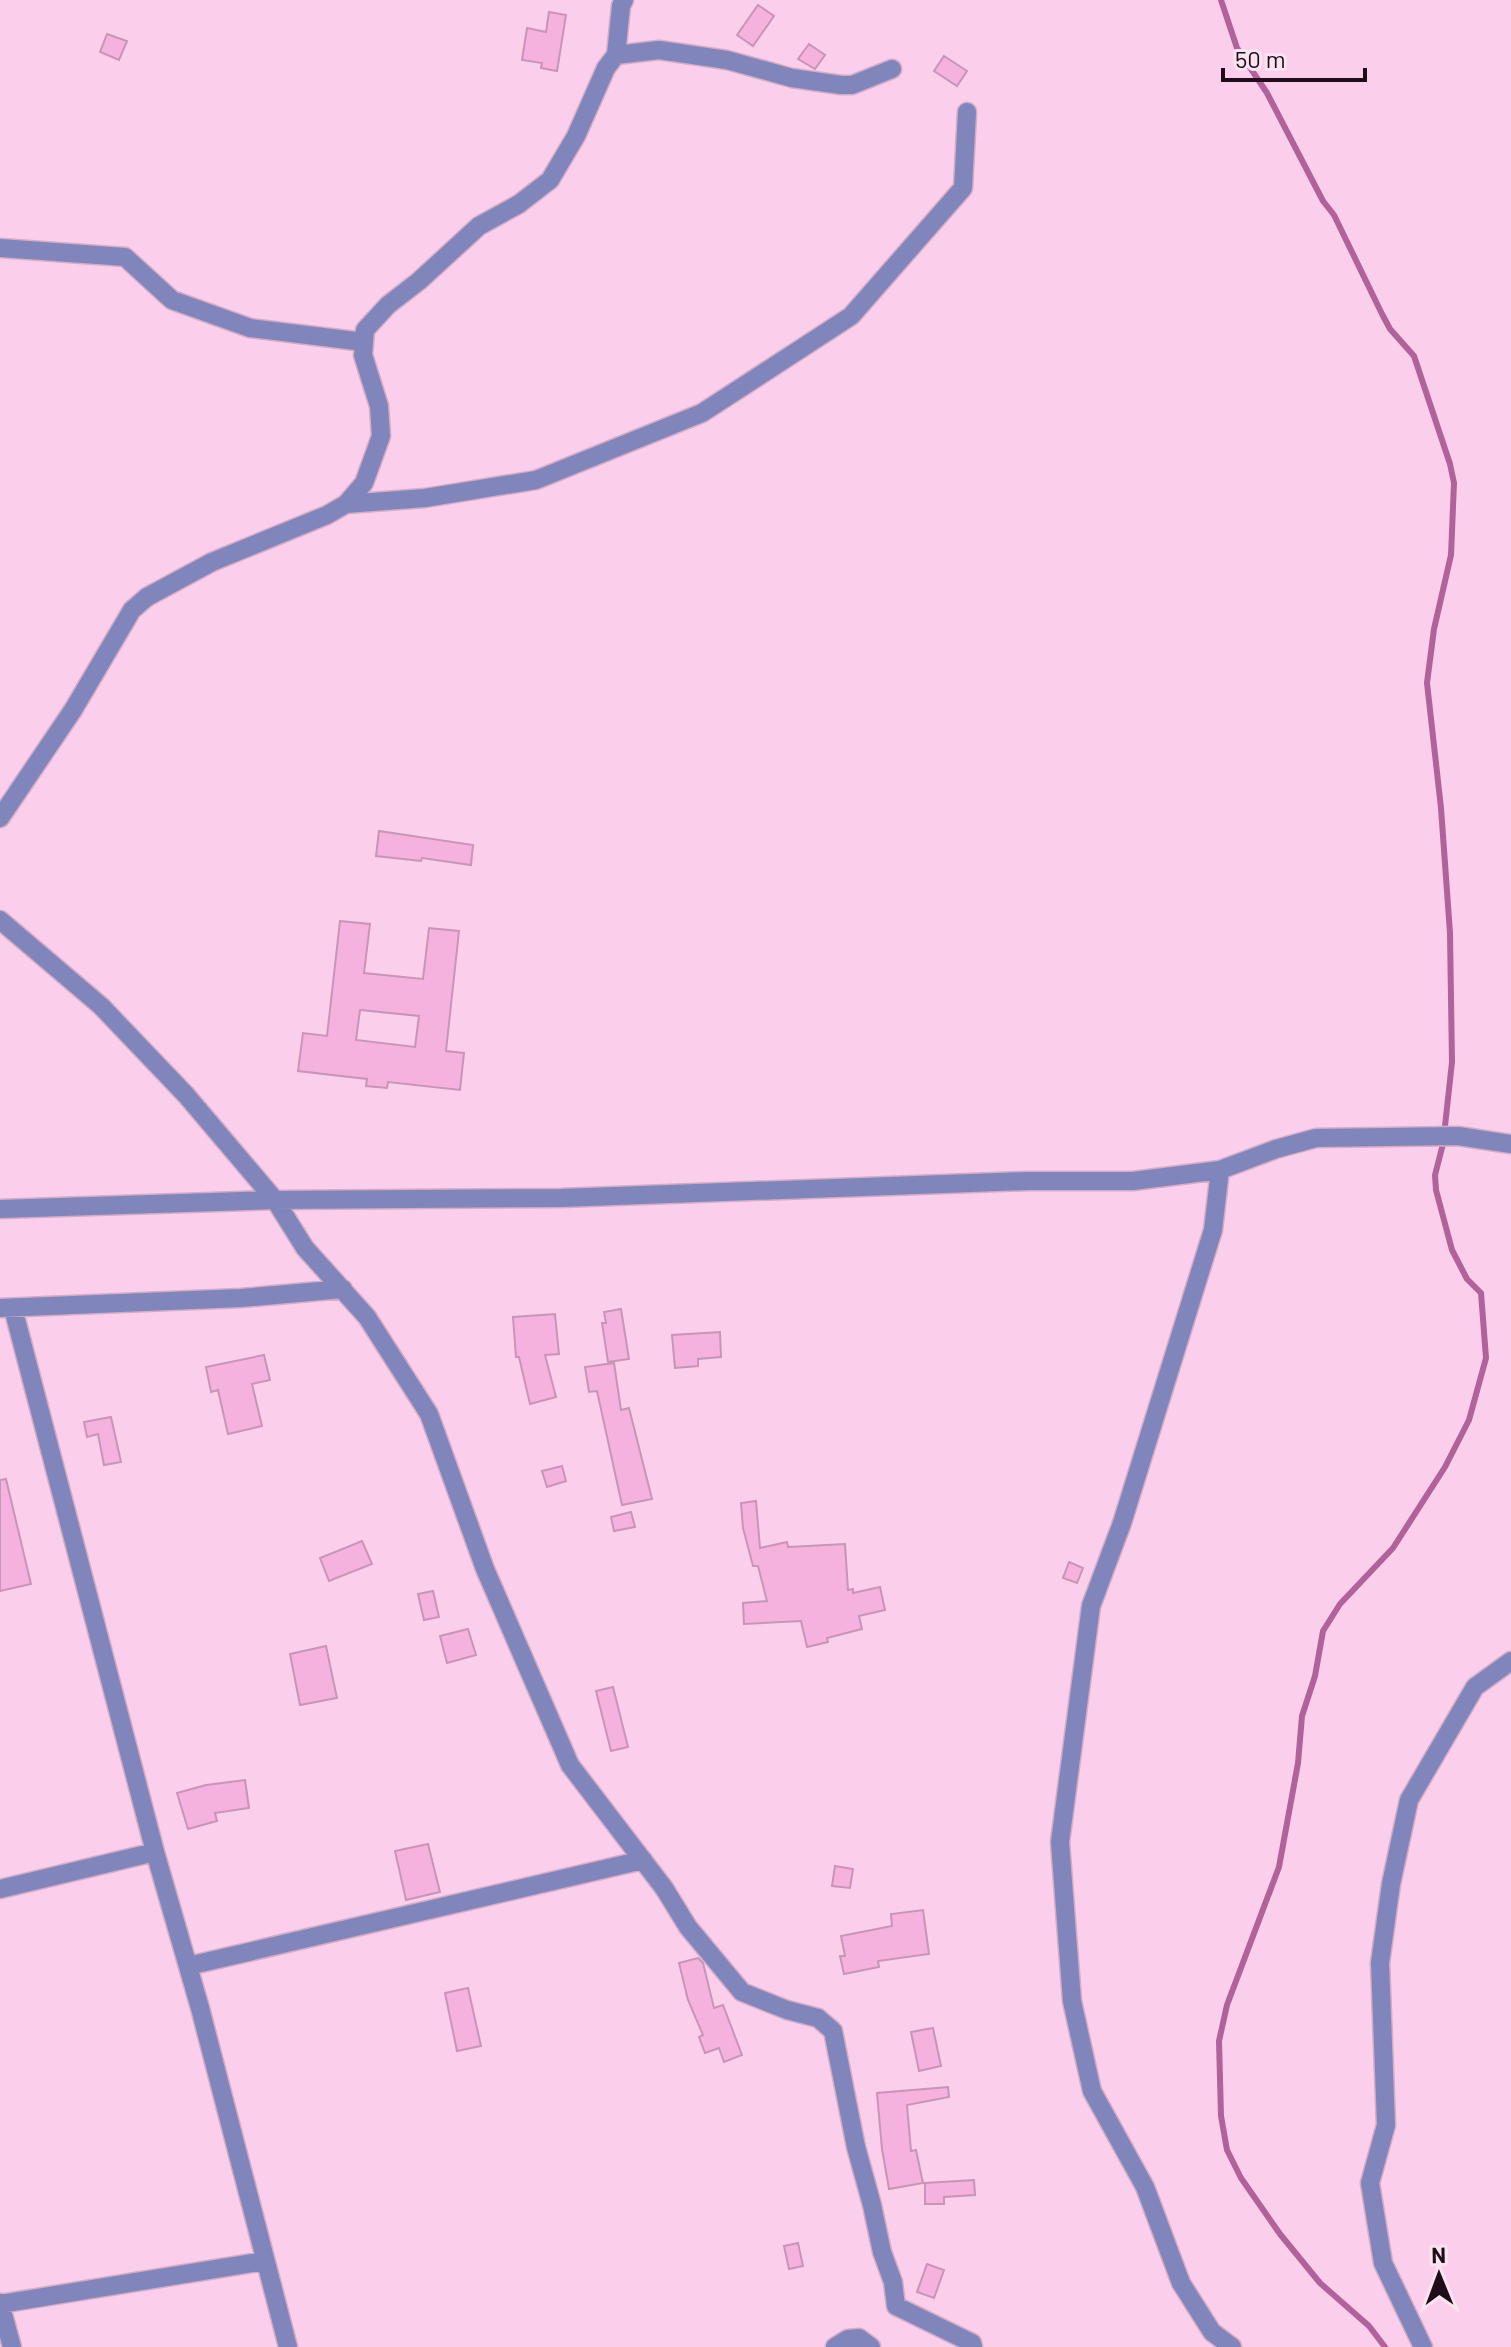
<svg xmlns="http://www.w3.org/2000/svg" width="1511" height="2347" font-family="Barlow,sans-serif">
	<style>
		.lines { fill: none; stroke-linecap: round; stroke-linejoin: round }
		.stream { stroke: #b06299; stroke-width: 6 }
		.building { fill: #f6b2df; stroke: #c894b7; stroke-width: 2; fill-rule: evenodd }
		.street-casing { stroke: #d3acc6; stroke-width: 21 }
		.street { stroke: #8086bc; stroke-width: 18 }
	</style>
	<rect width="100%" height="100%" fill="#fbcfec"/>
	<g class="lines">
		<path class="stream" d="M1221 0 1237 48 1267 93 1323 201 1334 215 1382 314 1390 329 1414 356 1450 464 1454 483 1451 555 1434 629 1427 683 1441 808 1450 933 1452 1062 1443 1144 1435 1175 1436 1190 1452 1250 1467 1279 1481 1293 1486 1358 1469 1420 1445 1467 1393 1548 1340 1604 1323 1631 1315 1676 1302 1716 1298 1763 1279 1867 1227 2005 1219 2041 1221 2116 1227 2150 1241 2178 1280 2234 1320 2283 1369 2326 1385 2347"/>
	</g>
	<path class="building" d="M758 5 774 16 753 46 737 35Z
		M549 12 566 15 557 71 541 68 542 63 522 60 527 28 546 32Z
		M107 34 127 41 119 60 100 52Z
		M809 44 825 55 815 69 798 59Z
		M944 56 967 71 957 86 934 71Z
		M379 831 473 845 471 865 422 858 421 861 376 856Z
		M340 921 370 924 364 973 423 979 429 928 459 931 446 1051 464 1053 460 1090 388 1082 387 1088 366 1086 367 1079 298 1071 303 1033 327 1036ZM360 1010 419 1016 415 1047 356 1040Z
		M621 1309 629 1359 608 1362 602 1323H606L604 1312Z
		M555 1314 559 1354 545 1355 556 1397 530 1404 519 1357H516L513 1317Z
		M720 1332 721 1357 698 1359V1366L675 1368 672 1335Z
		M264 1355 270 1380 252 1384 262 1426 228 1434 218 1390 211 1392 206 1367Z
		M614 1363 621 1410 629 1408 652 1499 622 1505 597 1391 589 1392 585 1367Z
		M111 1417 121 1462 104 1465 98 1434 87 1437 84 1422Z
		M562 1466 566 1481 547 1487 542 1471Z
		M6 1479 31 1584 0 1591V1480Z
		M756 1501 760 1548 787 1542 788 1547 845 1544 848 1590 853 1589V1593L880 1587 885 1610 859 1616 862 1629 827 1638 828 1642 807 1647 801 1621 744 1624 743 1603 767 1601 758 1566H753L743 1528 741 1503Z
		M631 1512 635 1527 614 1531 611 1517Z
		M362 1541 372 1564 329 1581 320 1558Z
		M1069 1562 1083 1568 1077 1583 1063 1578Z
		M433 1591 439 1617 424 1620 418 1594Z
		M468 1629 476 1655 447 1663 440 1636Z
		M326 1646 337 1698 300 1705 290 1654Z
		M613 1687 628 1747 611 1751 596 1691Z
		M245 1780 249 1808 215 1813 217 1821 188 1829 177 1793 206 1785Z
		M428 1844 440 1892 406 1900 395 1851Z
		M835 1866 853 1869 850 1888 832 1886Z
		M923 1910 929 1954 878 1961 879 1967 844 1974 840 1956H845L841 1936 892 1926 891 1914Z
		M698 1958 703 1963 714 2008 723 2005 742 2055 724 2062 719 2048 705 2053 699 2037 703 2035 688 2000 679 1963Z
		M468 1988 481 2046 457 2051 445 1993Z
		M933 2028 941 2066 919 2071 911 2032Z
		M948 2087 949 2097 907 2105 911 2151 916 2150 923 2183 889 2189 882 2149 877 2093Z
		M974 2180 975 2195 944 2197V2204H925V2183Z
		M798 2243 803 2266 789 2269 784 2246Z
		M927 2264 944 2270 934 2298 917 2292Z"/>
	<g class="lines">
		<defs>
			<path id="street" d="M616 55 621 6 624 0
				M0 248 125 257 172 300 250 328 364 342
				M346 504 425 498 536 480 702 413 851 316 963 188 967 112
				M0 818 73 710 132 610 147 597 212 562 327 515 346 504 364 483 381 436 379 406 363 355 365 330 388 305 419 281 479 226 519 204 550 180 576 136 606 68 616 55 659 50 727 60 792 78 841 85H852L892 69
				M0 920 101 1006 186 1095 275 1200 305 1248 367 1317 429 1414 485 1569 570 1765 664 1888 688 1927 742 1992 787 2010 818 2018 833 2031 856 2147 872 2205 882 2252 893 2282 896 2306 972 2343 973 2347
				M1220 1170 1213 1230 1122 1523 1091 1606 1060 1842 1072 2001 1092 2091 1145 2187 1181 2283 1212 2332 1232 2347
				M0 1209 275 1200 561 1198 1027 1181H1133L1220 1170 1276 1149 1316 1138 1458 1136 1511 1144
				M0 1308 241 1298 343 1289
				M13 1308 155 1852 200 2008 288 2347
				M0 1889 155 1852
				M188 1966 643 1860
				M0 2303 12 2347
				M0 2304 265 2261
				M835 2347 848 2339 859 2338 871 2347
				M1423 2347 1383 2263 1370 2183 1386 2125 1380 1963 1391 1884 1409 1800 1475 1687 1511 1661"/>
		</defs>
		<use href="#street" class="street-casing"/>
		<use href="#street" class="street"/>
	</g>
	<g transform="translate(1439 2275) rotate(359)" stroke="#fbe4f2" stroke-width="6" paint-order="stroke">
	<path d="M0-6L14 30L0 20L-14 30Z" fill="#1f0d1a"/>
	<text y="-12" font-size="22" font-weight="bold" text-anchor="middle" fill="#1f0d1a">N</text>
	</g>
	<path d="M1223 68v12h142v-12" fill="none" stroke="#1f0d1a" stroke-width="4"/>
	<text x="1235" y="68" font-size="24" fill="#1f0d1a" stroke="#fbe4f2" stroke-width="6" paint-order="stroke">50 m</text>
</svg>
